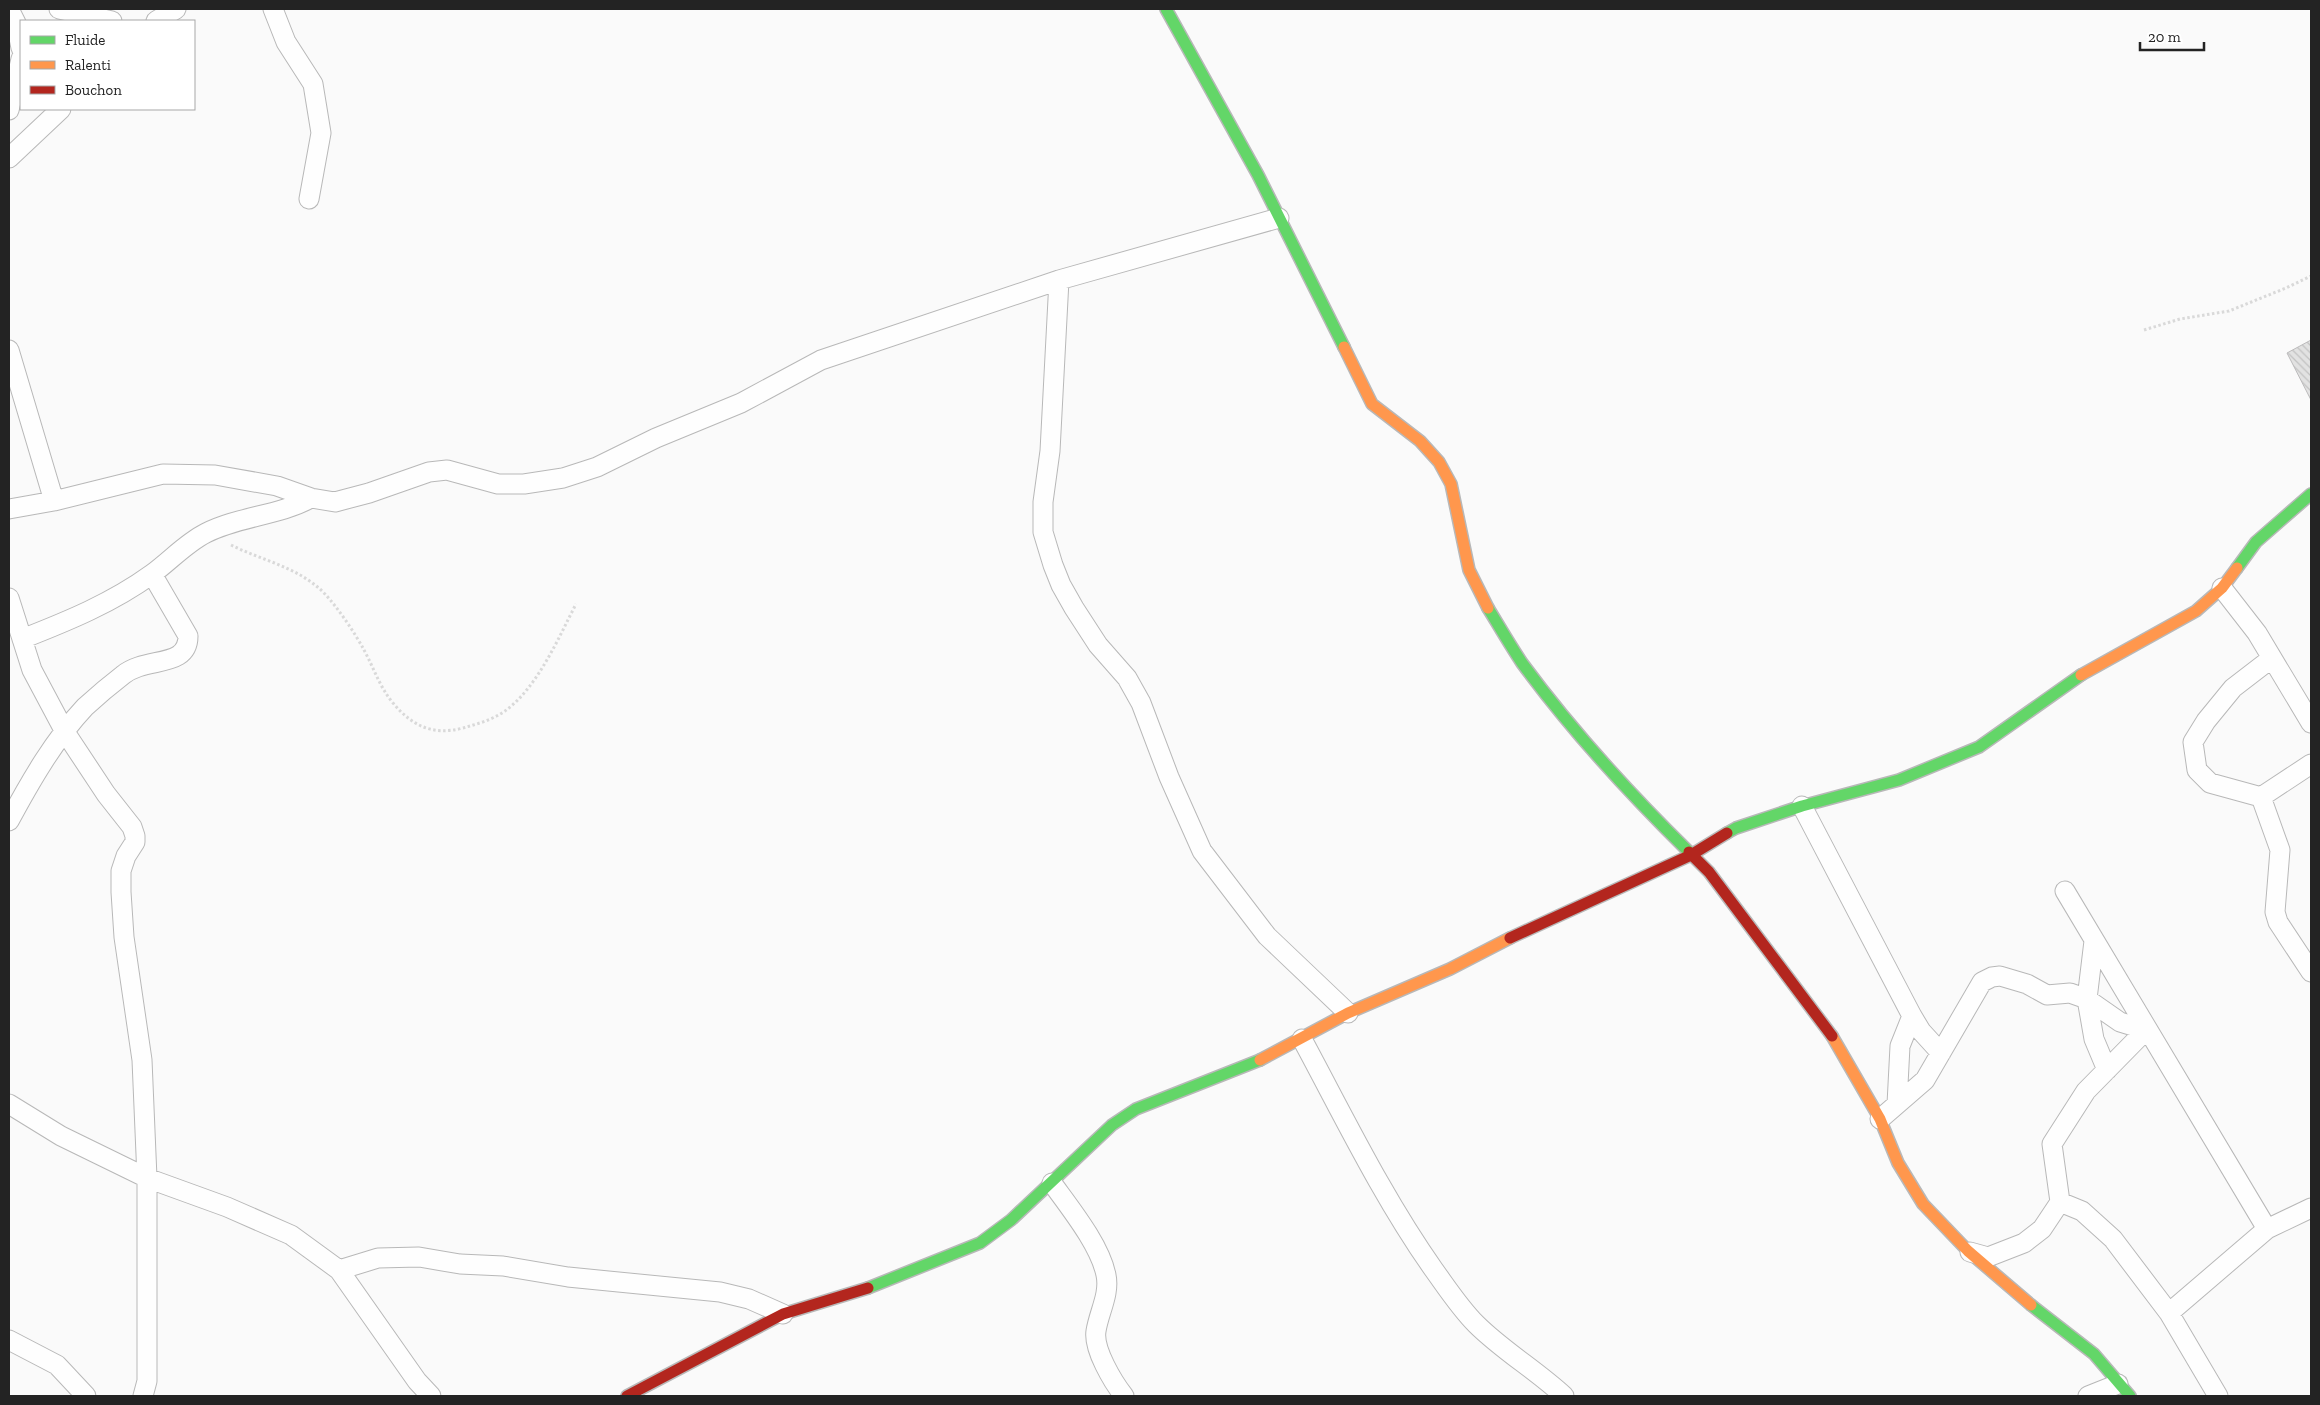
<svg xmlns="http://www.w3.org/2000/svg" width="2320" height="1405" font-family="'Zilla Slab',serif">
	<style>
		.building { fill: url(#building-back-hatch); stroke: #bcbbbc }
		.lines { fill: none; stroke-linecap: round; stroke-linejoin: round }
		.street-casing { stroke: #b8b8b8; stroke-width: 21 }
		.fast-casing { stroke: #b8b8b8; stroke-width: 14 }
		.slow-casing { stroke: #b8b8b8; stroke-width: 14 }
		.jam-casing { stroke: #b8b8b8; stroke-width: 14 }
		.path { stroke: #d9d9d9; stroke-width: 3; stroke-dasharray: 2.5 2.5; stroke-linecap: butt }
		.street { stroke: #fefefe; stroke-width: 19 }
		.fast { stroke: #63d668; stroke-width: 11 }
		.slow { stroke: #ff974d; stroke-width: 11 }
		.jam { stroke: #b3261e; stroke-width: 11 }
	</style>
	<defs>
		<pattern id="building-back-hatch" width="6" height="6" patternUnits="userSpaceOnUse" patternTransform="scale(1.25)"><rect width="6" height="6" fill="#e2e2e2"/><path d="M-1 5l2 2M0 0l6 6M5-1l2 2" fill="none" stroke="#c2c2c2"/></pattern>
	</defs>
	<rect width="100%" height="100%" fill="#fafafa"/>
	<path class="building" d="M2311 340V400L2287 353Z"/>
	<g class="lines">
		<defs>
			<path id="street" d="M9 9 16 23 21 48
				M59 9 112 21
				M273 9 286 42 313 84 321 133 309 199
				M156 21 176 9
				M9 110 21 59
				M9 158 61 109
				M1059 280 1050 451 1043 502V532L1053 565 1061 585 1074 608 1098 645 1127 678 1141 703 1169 777 1202 851 1267 936 1348 1013
				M9 350 54 501
				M9 509 54 501 163 474 215 475 277 486 311 498 335 502 369 493 429 472 447 470 498 484H524L563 478 597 467 656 438 741 403 821 360 1059 280 1279 218
				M2222 588 2257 633 2311 723
				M9 598 32 670 65 732 106 794 132 827 135 836V842L126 856 121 871V892L124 937 142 1060 147 1178V1381L143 1396
				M22 639C68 621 112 603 152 574 170 561 186 543 206 533 240 516 278 516 311 498
				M2272 658 2233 688 2206 721 2193 742 2197 770 2210 783 2261 797 2311 764
				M2261 797 2280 850 2275 912 2278 922 2311 972
				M1802 806 1912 1016 1921 1031 1941 1053
				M9 821C30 782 54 740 85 707 97 696 110 685 123 675 146 656 188 669 188 636L152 574
				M2065 891 2267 1229
				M2094 941 2087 999 2094 1039 2107 1070
				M1302 1039C1344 1117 1383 1198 1434 1270 1447 1288 1460 1308 1476 1324 1503 1351 1536 1370 1564 1396
				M9 1104 61 1136 147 1178 227 1207 291 1235 339 1270 417 1381 431 1396
				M1897 1104 1900 1046 1912 1016
				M1880 1119 1925 1080 1982 982 1992 977 2000 976 2027 984 2047 995 2070 993 2087 999 2120 1022 2146 1030 2086 1091 2052 1144 2060 1202 2042 1229 2024 1243 1988 1257 1970 1252
				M1052 1183C1070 1208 1100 1245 1106 1275 1110 1294 1099 1312 1096 1331 1093 1349 1113 1382 1124 1396
				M2060 1202 2082 1211 2113 1239 2169 1313 2218 1396
				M339 1270 378 1258 419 1257 460 1264 503 1266 568 1277 720 1292 749 1299 783 1314
				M2169 1313 2267 1229 2311 1208
				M9 1340 57 1365 86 1396
				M2088 1396 2118 1384"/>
			<path id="fast" d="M1166 9 1258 175 1344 347
				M2237 568 2256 542 2311 494
				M1488 608C1499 626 1510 645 1522 663 1572 731 1629 793 1689 852
				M1727 833 1736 828 1802 806 1899 780 1979 747 2081 675
				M868 1288 980 1243 1011 1220 1112 1125 1136 1109 1260 1060
				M2031 1305 2094 1354 2130 1396"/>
			<path id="slow" d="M1344 347 1372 404 1420 441 1439 462 1451 484 1469 570 1488 608
				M2081 675 2196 611 2222 588 2237 568
				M1832 1036 1880 1119 1898 1163 1923 1204 1968 1251 2031 1305
				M1260 1060 1348 1013 1450 969 1510 938"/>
			<path id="jam" d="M1689 852 1709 872 1832 1036
				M1510 938 1691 855 1727 833
				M627 1396 783 1314 868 1288"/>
		</defs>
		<use href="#street" class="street-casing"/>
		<use href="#fast" class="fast-casing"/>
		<use href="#slow" class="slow-casing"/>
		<use href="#jam" class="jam-casing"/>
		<path class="path" d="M2144 330 2180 319 2229 311 2286 288 2311 276
			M231 545C263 561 299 567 325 594 338 608 355 633 364 650 374 668 379 686 393 703 412 726 433 736 463 728 477 724 492 720 505 711 537 688 558 639 576 604"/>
		<use href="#street" class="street"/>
		<use href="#fast" class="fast"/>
		<use href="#slow" class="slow"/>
		<use href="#jam" class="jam"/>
	</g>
	<rect width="2320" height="1405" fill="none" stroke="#232323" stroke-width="20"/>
	<rect x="20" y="20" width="175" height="90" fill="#ffffff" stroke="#a7a7a7"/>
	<rect x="30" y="36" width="25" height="8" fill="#63d668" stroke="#a7a7a7"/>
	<text x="65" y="45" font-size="15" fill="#232323">Fluide</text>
	<rect x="30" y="61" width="25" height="8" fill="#ff974d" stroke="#a7a7a7"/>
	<text x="65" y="70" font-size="15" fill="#232323">Ralenti</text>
	<rect x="30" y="86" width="25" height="8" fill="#b3261e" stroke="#a7a7a7"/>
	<text x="65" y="95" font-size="15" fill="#232323">Bouchon</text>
	<path d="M2140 42v8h64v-8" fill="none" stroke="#232323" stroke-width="2.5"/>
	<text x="2148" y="42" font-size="15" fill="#232323" stroke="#ffffff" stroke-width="4" paint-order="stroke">20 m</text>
</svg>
